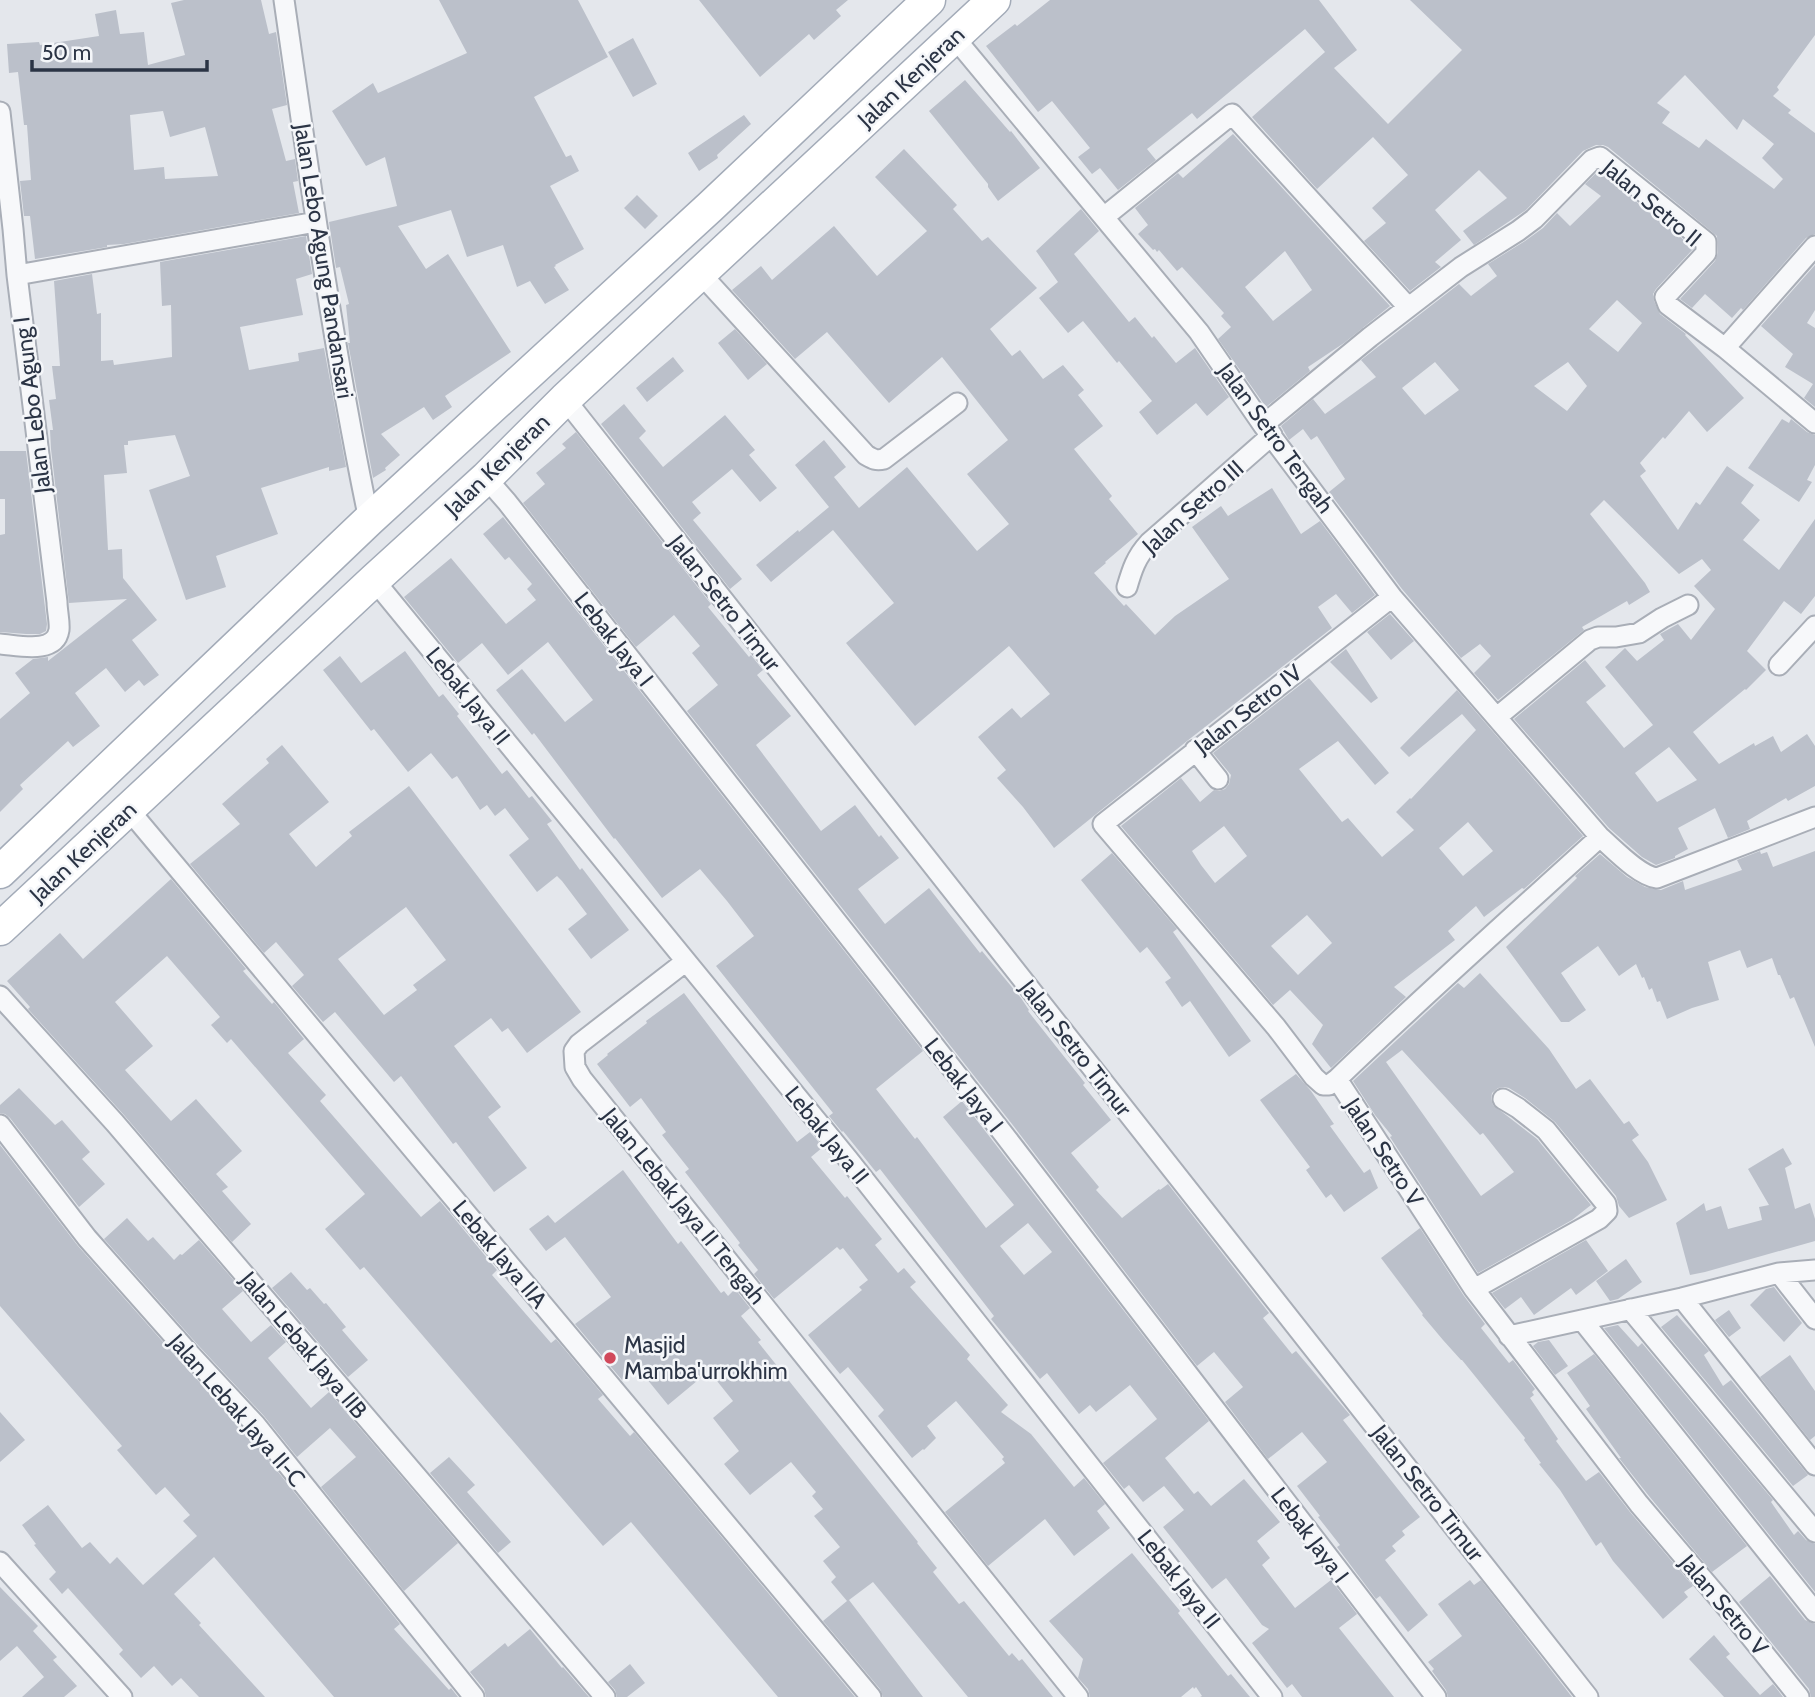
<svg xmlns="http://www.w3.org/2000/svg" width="1815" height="1697" font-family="Cabin,sans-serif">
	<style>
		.building { fill: #bbc0ca; fill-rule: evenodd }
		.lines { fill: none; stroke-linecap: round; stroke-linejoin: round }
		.street-casing { stroke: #a9aeb7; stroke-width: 23 }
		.primary-casing { stroke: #a3abb8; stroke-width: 35 }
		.street { stroke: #f7f8fa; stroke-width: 19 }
		.primary { stroke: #fff; stroke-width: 32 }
		.poi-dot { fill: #d1495b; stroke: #f4f6f9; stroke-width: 2.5 }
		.labels { text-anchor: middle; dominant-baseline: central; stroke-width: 5; stroke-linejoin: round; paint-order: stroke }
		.street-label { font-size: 23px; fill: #2b3445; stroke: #f4f6f9 }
		.poi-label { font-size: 23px; fill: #2b3445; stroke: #f4f6f9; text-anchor: start }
	</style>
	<rect width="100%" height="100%" fill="#e4e7ec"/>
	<path class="building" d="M184 0H261L269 34 276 32 287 105 272 109 286 161 295 159 298 181 293 182 299 213 124 244 107 245V247L35 259 30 216H24L20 181 31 180 27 125H24L18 72 9 73 7 44 39 42 40 45 99 36 95 14 116 10 120 34 144 32 148 65 185 55 171 3ZM163 111 170 137 205 127 218 176 165 179 164 167 134 170 130 115Z
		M439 0H578L608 57 534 97 566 157 571 155 579 171 550 186 584 249 555 265 556 266 554 267 569 290 545 304 530 281 517 287 503 245 467 257 451 210 398 226 426 269 448 254 511 352 445 396 452 407 433 420 424 407 381 434 400 455 385 468 386 470 373 478 348 343H350L346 305 349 304 340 267 336 268 329 222 397 206 385 157 366 166 332 111 373 83 378 93 467 53Z
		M699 0H848L836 10 841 16 814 40 809 34 760 77Z
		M1050 0H1319L1357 50 1334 68 1388 124 1462 50 1410 0H1815V35L1777 87 1779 90 1773 96 1791 110 1788 113 1815 133V234L1806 238 1743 310 1741 308 1732 318 1705 294 1692 308 1680 299 1715 261 1718 253 1717 236 1608 147 1603 145H1596L1583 151 1526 210 1474 245 1463 231 1507 198 1479 170 1435 210 1461 240 1435 262 1441 267 1410 291 1364 241 1386 223 1372 208 1408 175 1373 137 1317 189 1252 117 1325 52 1305 29 1197 119 1192 113 1147 149 1156 160 1118 190 1100 168 1092 174 1078 157 1090 148 1052 101 1038 112 986 46 1015 24 1017 26ZM1685 75 1737 130 1743 119 1774 144 1762 158 1783 179 1774 189 1706 139 1699 148 1662 123 1670 112 1657 103Z
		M633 38 657 84 633 97 608 52Z
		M965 80 1010 132 1011 131 1040 168 998 201 988 187V184L929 111Z
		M744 115 751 124 717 155 718 158 699 171 688 153Z
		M1233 134 1390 306 1344 343 1308 367 1310 371 1266 407 1218 339 1231 327 1221 316 1224 313 1182 267 1177 271 1159 250 1157 252 1155 249 1153 250 1138 234 1148 225 1135 208 1178 173 1183 178ZM1285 251 1312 290 1273 321 1245 287Z
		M904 149 957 205 953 209 982 241 988 237 1037 288 990 329 1012 356 1020 350 1043 379 1063 365 1084 390 1078 395 1103 426 1074 449 1112 496 1109 499 1138 534 1105 562 1106 563 1094 573 1124 606 1126 604 1155 635 1175 616 1229 579 1192 527 1221 506 1228 516 1272 488 1301 534 1320 521 1375 595 1352 613 1336 594 1318 607 1332 628 1187 741 1054 848 1023 807 997 778 1006 770 978 737 1012 708 1021 718 1050 694 1009 646 915 726 846 643 894 603 833 530 771 582 756 565 798 530 799 532 829 507 795 465 824 440 846 467 834 477 859 508 907 467 977 551 1009 524 967 474 1008 440 942 357 889 403 827 332 795 359 732 290 761 266 772 280 834 226 877 276 927 231 875 177Z
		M1598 171 1694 248 1656 289 1653 294 1654 301 1660 314 1686 334 1685 335 1744 398 1707 432 1689 411 1665 439 1663 437 1640 463 1646 471 1640 476 1678 530 1696 502 1700 505 1727 466 1754 485 1741 503 1760 520 1743 540 1779 570 1815 519V596L1801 614 1784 601 1747 651 1766 670 1746 690 1745 689 1693 732 1719 764 1754 743 1755 746 1773 736 1781 752 1807 734 1815 746V786L1788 801 1786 798 1747 821 1750 829 1728 838 1715 808 1678 828 1688 849 1675 856V858L1656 865 1642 857 1609 828 1514 719 1585 660 1606 686 1586 702 1624 748 1653 725 1605 667 1625 648 1637 661 1664 640 1660 634 1678 624 1691 640 1715 609 1694 586 1711 570 1702 559 1679 574 1604 500 1590 514 1645 583 1650 592 1629 605 1627 601 1582 627 1584 630 1498 700 1474 673 1491 656 1480 644 1461 658 1402 589 1329 492 1345 479 1317 436 1311 440 1303 429 1289 440 1281 426 1313 399 1325 414 1376 377 1361 360 1459 284 1471 296 1497 276 1488 264 1525 241 1543 228 1557 213 1570 226 1601 196 1585 184ZM1617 300 1642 323 1618 352 1589 329ZM1435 362 1459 390 1425 415 1402 388ZM1568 362 1587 386 1567 411 1534 386ZM1669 747 1697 780 1657 802 1635 773Z
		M637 195 658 216 645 229 624 208Z
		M1081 209 1099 231 1074 254 1129 322 1135 317 1152 338 1154 336 1176 363 1195 348 1229 397 1207 416 1196 403 1157 435 1139 412 1152 401 1119 361 1117 363 1083 321 1068 333 1039 298 1058 282 1036 251Z
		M306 236 312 274 296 279 303 315 240 327 249 370 299 361 298 353 324 348 346 467 329 471V467L261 488 278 534 216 556 226 587 186 600 149 490 190 476 175 435 128 441V445H124L127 473 104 475 108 550 122 549 123 578 157 620 132 640 159 675 144 686 139 680 125 692 106 668 75 693 100 726 73 747 68 741 20 785 23 789 0 812V719L30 693 15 673 33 659 48 657V661L127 599 69 603 51 449 50 430H53L49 400 56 399 52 366H60L54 281 92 274 97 314 101 313V361L113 360 114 365 172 357 171 305 162 306 160 262Z
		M1815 265V310L1807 323 1815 328V407L1804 398 1813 384 1785 367 1793 354 1761 326Z
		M735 329 767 364 748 380 718 343Z
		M673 357 684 371 647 402 636 388Z
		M624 404 646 431 639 438 663 467 725 415 755 450 749 455 777 488 760 502 732 469 692 502 701 513 693 520 742 579 730 589 601 424Z
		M1782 419 1789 423 1791 419 1807 432 1815 435V465L1807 480 1812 482 1799 502 1748 468Z
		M576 432 711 604 708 607 749 657 751 655 763 670 757 675 791 716 756 745 787 786 821 831 855 805 879 837 881 835 899 858 858 889 885 924 929 888 980 953 982 951 1021 998 1029 1010 1028 1011 1085 1083 1083 1085 1111 1120 1071 1153 1099 1187 1096 1190 1122 1218 1159 1189 1160 1190 1168 1184 1269 1313 1263 1318 1292 1354 1296 1351 1350 1415 1343 1420 1420 1517 1402 1531 1405 1535 1392 1546 1396 1551 1385 1560 1428 1615 1408 1632 1380 1596 1376 1599 1337 1547 1340 1545 1318 1517 1320 1516 1297 1486 1327 1462 1302 1432 1268 1459 1225 1402 1243 1387 1214 1352 1197 1366 1012 1124 687 711 718 685 692 653 700 646 674 615 636 647 523 503 545 484 536 473 566 448 562 444Z
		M0 451H26L47 624 46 631 40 634H26L0 632V535L5 534V499H0Z
		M503 517 923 1051 876 1089 915 1139 917 1137 986 1228 1014 1205 943 1117 962 1101 1209 1421 1165 1458 1194 1494 1198 1491 1211 1506 1244 1479 1280 1522 1257 1541 1270 1558 1262 1565 1295 1608 1331 1580 1357 1614 1339 1628 1394 1697H1302L1292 1684 1287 1688 1252 1643 1269 1629 1262 1625 1226 1578 1212 1589 1163 1527 1184 1510 1164 1486 1143 1502 1129 1485 1124 1489 1103 1463 1157 1419 1130 1385 1096 1412 1090 1405 1079 1414 1047 1373 1040 1379 991 1319 994 1316 880 1169 876 1172 843 1131 842 1132 829 1116 833 1113 716 966 754 936 727 901 700 869 662 898 615 838 614 839 534 733 532 735 496 690 522 669 565 722 593 700 548 642 508 675 482 643 458 663 404 597 451 558 506 624 536 600 527 589 532 584 509 557 505 560 483 534ZM1028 1223 1052 1252 1024 1275 1000 1246Z
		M1390 614 1414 641 1391 660 1367 632Z
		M1346 649 1378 698 1371 703 1330 662Z
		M405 651 439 697 443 694 459 714 457 716 502 774 507 770 529 798 532 796 552 821 547 824 580 870 582 868 629 930 591 959 568 929 587 914 562 881 557 876 537 892 509 855 529 839 505 808 495 816 487 805 480 810 457 776 452 779 431 753 408 772 374 729 371 731 323 670 340 656 361 683Z
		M1309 678 1389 773 1375 785 1338 741 1299 769 1342 822 1348 818 1382 857 1414 830 1396 812 1410 798 1411 799 1476 730 1462 714 1409 757 1400 748 1457 690 1583 836 1524 889 1522 888 1484 917 1476 906 1448 931 1455 940 1394 987 1406 997 1331 1068 1312 1044 1323 1025 1290 990 1273 1005 1121 826 1181 778 1200 802 1214 790 1219 791 1225 789 1229 784 1231 775 1213 753ZM1468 822 1493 851 1463 876 1439 848ZM1224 826 1247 856 1215 883 1201 865 1192 851ZM1307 915 1332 943 1298 975 1271 946Z
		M282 745 329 802 289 834 316 867 352 836 349 832 409 786 581 1012 527 1053 508 1028 502 1032 491 1018 454 1046 501 1107 488 1117 527 1168 494 1192 456 1142 453 1144 401 1076 394 1082 335 1012 323 1022 292 986 304 975 276 942 264 953 190 864 240 824 222 804 269 763 266 759ZM406 907 446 960 413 985 417 990 384 1015 338 959Z
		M1760 851 1761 854 1767 852 1773 867 1815 851V1047L1794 997 1790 999 1780 975H1778L1772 958 1747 968 1740 950 1708 962 1719 1000 1692 1008 1667 1019 1660 1001 1657 1002 1652 988 1649 990 1644 977 1642 978 1636 964 1619 976 1598 946 1561 973 1586 1010 1569 1022H1561L1506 947 1577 878 1575 876 1600 854 1627 877 1645 887 1661 890 1683 881 1685 890 1742 870 1737 860Z
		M1112 853 1177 929 1173 932 1251 1041 1229 1057 1190 1001 1182 1007 1165 982 1171 978 1147 947 1140 953 1081 880Z
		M171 879 246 969 243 971 272 1004 274 1002 304 1039 288 1053 326 1095 320 1101 421 1217 440 1201 497 1270 492 1275 551 1343 556 1339 603 1395 598 1399 630 1436 634 1432 855 1697H778L631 1522 603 1546 364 1267 360 1270 325 1229 365 1194 231 1039 227 1043 211 1025 220 1017 167 956 115 1002 153 1046 125 1070 171 1121 196 1099 242 1151 216 1174 228 1187 222 1191 251 1224 232 1242 124 1115 28 1009 30 1007 7 981 60 933 83 959Z
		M1480 973 1549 1049 1576 1089 1590 1079 1624 1124 1629 1121 1639 1135 1632 1140 1648 1162 1667 1200 1629 1218 1619 1206 1616 1196 1555 1122 1525 1098 1509 1088 1504 1087 1498 1088 1492 1093 1491 1099 1493 1105 1537 1139 1591 1205 1572 1220 1478 1273 1390 1137 1392 1136 1375 1115 1353 1081 1458 983 1464 988ZM1402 1050 1480 1135 1483 1133 1514 1172 1481 1196 1386 1062Z
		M684 993 797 1142 810 1132 823 1147 811 1157 845 1198 847 1196 882 1239 875 1245 898 1273 904 1268 916 1282 910 1287 970 1355 967 1359 1008 1405 1001 1412 1031 1434 1074 1487 1084 1478 1105 1504 1097 1511 1110 1528 1074 1556 1045 1519 988 1566 945 1512 1005 1463 1002 1459 1004 1457 956 1401 927 1426 936 1438 924 1450 923 1449 912 1458 878 1416 884 1410 848 1367 840 1374 808 1335 862 1290 859 1287 868 1280 843 1248 840 1250 837 1247 774 1299 754 1274 758 1270 738 1245 740 1243 685 1172 689 1169 662 1135 666 1132 641 1098 630 1107 597 1064 608 1055 607 1054 647 1023 646 1021Z
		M1296 1074 1311 1091 1334 1124 1330 1126 1364 1173 1370 1169 1378 1188 1344 1212 1331 1194 1326 1198 1306 1170 1310 1167 1260 1100Z
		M19 1088 55 1125 62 1120 90 1152 82 1159 105 1184 79 1207 10 1118 5 1114 0 1113V1105Z
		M0 1145 78 1246 179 1360 246 1432 400 1624 394 1629 449 1690 451 1688 458 1697H334L214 1557 174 1594 201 1623 199 1625 265 1697H199L181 1678 172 1686 154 1666 141 1678 119 1654 123 1650 68 1588 62 1594 49 1579 56 1572 34 1545 36 1544 22 1525 48 1505 82 1548 90 1542 110 1564 117 1557 143 1585 197 1536 183 1521 190 1515 165 1487 156 1495 117 1450 122 1446 0 1306Z
		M1783 1148 1792 1164 1785 1168 1795 1209 1810 1203 1815 1219V1241L1705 1272 1690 1275 1676 1223 1704 1203 1706 1211 1721 1206 1728 1229 1762 1220 1759 1207 1769 1205 1748 1169Z
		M623 1170 678 1244 681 1241 721 1293 724 1291 728 1296 735 1289 750 1308 741 1316 761 1340 758 1342 918 1542 917 1543 937 1568 933 1572 959 1604 964 1601 1009 1656 1012 1653 1019 1661 1022 1659 1053 1697H968L873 1582 849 1600 923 1697H883L880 1689 823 1621 847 1601 831 1582 836 1577 823 1561 840 1547 814 1516 823 1509 812 1496 816 1492 791 1462 750 1495 724 1464 739 1451 713 1418 733 1401 709 1371 668 1405 638 1368 622 1380 575 1324 611 1297 565 1237 546 1251 529 1229 548 1215 555 1223Z
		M127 1218 148 1241 153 1237 174 1260 180 1254 182 1255 199 1240 243 1291 222 1309 251 1342 271 1325 286 1342 268 1358 311 1408 329 1392 458 1543 404 1591 321 1487 356 1457 330 1428 297 1457 264 1416 197 1344 104 1239Z
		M1420 1228 1464 1296 1485 1324 1481 1328 1509 1363 1513 1360 1535 1389 1532 1392 1534 1395 1530 1398 1558 1439 1556 1441 1586 1481 1599 1472 1630 1512 1693 1586 1684 1592 1688 1597 1663 1619 1613 1561 1601 1542 1596 1546 1560 1490 1539 1464 1541 1463 1524 1440 1525 1438 1462 1360H1461L1443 1340 1422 1315 1423 1314 1381 1258Z
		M1586 1240 1608 1271 1576 1295 1571 1288 1534 1315 1521 1297 1505 1309 1492 1293Z
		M1626 1259 1642 1282 1618 1299 1610 1301 1596 1281Z
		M291 1272 307 1290 310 1288 324 1304 326 1303 346 1327 342 1330 368 1360 348 1377 272 1288Z
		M1774 1287 1802 1323 1784 1342 1750 1305 1766 1289Z
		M1729 1310 1741 1328 1729 1337 1715 1320Z
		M1677 1315 1709 1351 1704 1355 1723 1386 1731 1380 1808 1475 1793 1486 1661 1327Z
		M1618 1325 1638 1347 1642 1343 1773 1500 1771 1502 1794 1535 1798 1531 1806 1540 1815 1544V1592L1604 1328Z
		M1549 1340 1568 1366 1555 1375 1533 1346 1538 1342Z
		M1594 1354 1747 1546 1712 1572 1649 1496 1619 1458H1621L1586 1409 1590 1406 1567 1373Z
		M1790 1355 1815 1391V1436L1810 1440 1760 1377Z
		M0 1412 25 1440 0 1462Z
		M449 1457 475 1485 467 1492 511 1542 498 1553 430 1473Z
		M1132 1553 1180 1611 1178 1613 1228 1676 1231 1674 1250 1697H1200L1202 1696 1196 1687 1194 1689 1193 1687 1181 1697H1090L1088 1689 1078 1678 1083 1659 1049 1621Z
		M1770 1576 1805 1620 1815 1624V1697H1811L1809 1689 1739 1602Z
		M1470 1580 1474 1585 1481 1580 1572 1697H1448L1446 1690 1432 1671 1434 1669 1428 1662 1462 1636 1438 1604Z
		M0 1587 38 1626 33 1631 57 1657 53 1660 77 1686 64 1697H22L44 1677 17 1646 0 1661Z
		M530 1629 562 1668 563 1667 589 1697H486L484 1689 470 1672 505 1643 508 1647Z
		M1714 1635 1730 1654 1726 1657 1760 1695 1773 1684 1783 1697H1724L1689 1659Z
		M630 1664 645 1683 627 1697H617L615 1690 608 1682Z"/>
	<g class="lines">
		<defs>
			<path id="street" d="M284 0C309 174 333 348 369 520
				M954 37 1199 332 1263 425 1392 597 1600 837C1614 849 1639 876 1657 878L1815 817
				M0 112 13 229 17 275 57 602C57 611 60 622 59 630 55 655 17 645 0 644
				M1104 217 1232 114 1408 307
				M700 273 866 455C873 459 876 461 884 459L957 403
				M17 275 316 222
				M1725 348 1815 246
				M565 399 1588 1697
				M1263 425 1370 337 1461 267 1518 231 1534 219 1592 160 1600 157 1706 242V253L1665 297 1668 305 1725 348 1815 423
				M486 478 507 502 1002 1132 1436 1697
				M374 580 848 1159 1272 1697
				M1127 587C1132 570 1136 557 1149 543L1272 435
				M1392 597 1103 824 1276 1027 1314 1077 1323 1085H1329L1337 1079C1423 996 1512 917 1600 837
				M1779 665 1815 626
				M1497 717 1590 640 1598 637H1616L1639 633 1662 618 1688 605
				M1195 750 1218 779
				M129 810 871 1697
				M685 962 579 1044 574 1051 575 1067 582 1079 1078 1697
				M0 996 115 1123 605 1697
				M1337 1079 1474 1289 1639 1504 1729 1610 1799 1697
				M0 1125 87 1238 188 1352 255 1424 474 1697
				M1779 1273 1815 1319
				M1474 1289 1599 1219 1607 1211 1606 1204 1546 1130 1518 1108 1503 1099
				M1682 1298 1815 1465
				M1630 1309 1815 1532
				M1582 1320 1815 1612
				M1509 1336 1682 1298 1779 1273 1815 1270
				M0 1562 122 1697"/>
			<path id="primary" d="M0 872 369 520 710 207 929 0
				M0 929 374 580 486 478 565 399 994 0"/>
		</defs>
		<use href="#street" class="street-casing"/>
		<use href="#primary" class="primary-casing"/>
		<use href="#street" class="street"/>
		<use href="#primary" class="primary"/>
	</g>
	<circle class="poi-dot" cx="610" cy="1358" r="7"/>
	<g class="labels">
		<g class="street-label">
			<text transform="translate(911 77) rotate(-43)">Jalan Kenjeran</text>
			<text transform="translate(1652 203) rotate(40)">Jalan Setro II</text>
			<text transform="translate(324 261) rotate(81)">Jalan Lebo Agung Pandansari</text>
			<text transform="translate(32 405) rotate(-97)">Jalan Lebo Agung I</text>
			<text transform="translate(1276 438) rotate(54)">Jalan Setro Tengah</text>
			<text transform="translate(497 465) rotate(-44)">Jalan Kenjeran</text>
			<text transform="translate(1193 507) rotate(-42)">Jalan Setro III</text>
			<text transform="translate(725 603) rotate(52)">Jalan Setro Timur</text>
			<text transform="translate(614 639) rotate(52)">Lebak Jaya I</text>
			<text transform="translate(468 696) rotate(51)">Lebak Jaya II</text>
			<text transform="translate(1248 709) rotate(-38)">Jalan Setro IV</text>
			<text transform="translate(83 852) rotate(-43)">Jalan Kenjeran</text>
			<text transform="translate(1076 1048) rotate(52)">Jalan Setro Timur</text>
			<text transform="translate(964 1085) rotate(52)">Lebak Jaya I</text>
			<text transform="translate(827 1135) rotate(51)">Lebak Jaya II</text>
			<text transform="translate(1384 1152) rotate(57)">Jalan Setro V</text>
			<text transform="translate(684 1206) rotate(51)">Jalan Lebak Jaya II Tengah</text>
			<text transform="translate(500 1254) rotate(50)">Lebak Jaya IIA</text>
			<text transform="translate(304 1345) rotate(50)">Jalan Lebak Jaya IIB</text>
			<text transform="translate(237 1410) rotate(49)">Jalan Lebak Jaya II-C</text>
			<text transform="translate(1428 1493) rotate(52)">Jalan Setro Timur</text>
			<text transform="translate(1310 1535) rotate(53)">Lebak Jaya I</text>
			<text transform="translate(1179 1579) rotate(52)">Lebak Jaya II</text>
			<text transform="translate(1724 1605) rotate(50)">Jalan Setro V</text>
		</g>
		<g class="poi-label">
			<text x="624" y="1345">Masjid<tspan x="624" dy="26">Mamba'urrokhim</tspan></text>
		</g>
	</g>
	<path d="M32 60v10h175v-10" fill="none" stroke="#2b3445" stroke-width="3.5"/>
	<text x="42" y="60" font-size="21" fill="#2b3445" stroke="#f4f6f9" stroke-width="5" paint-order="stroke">50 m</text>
</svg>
